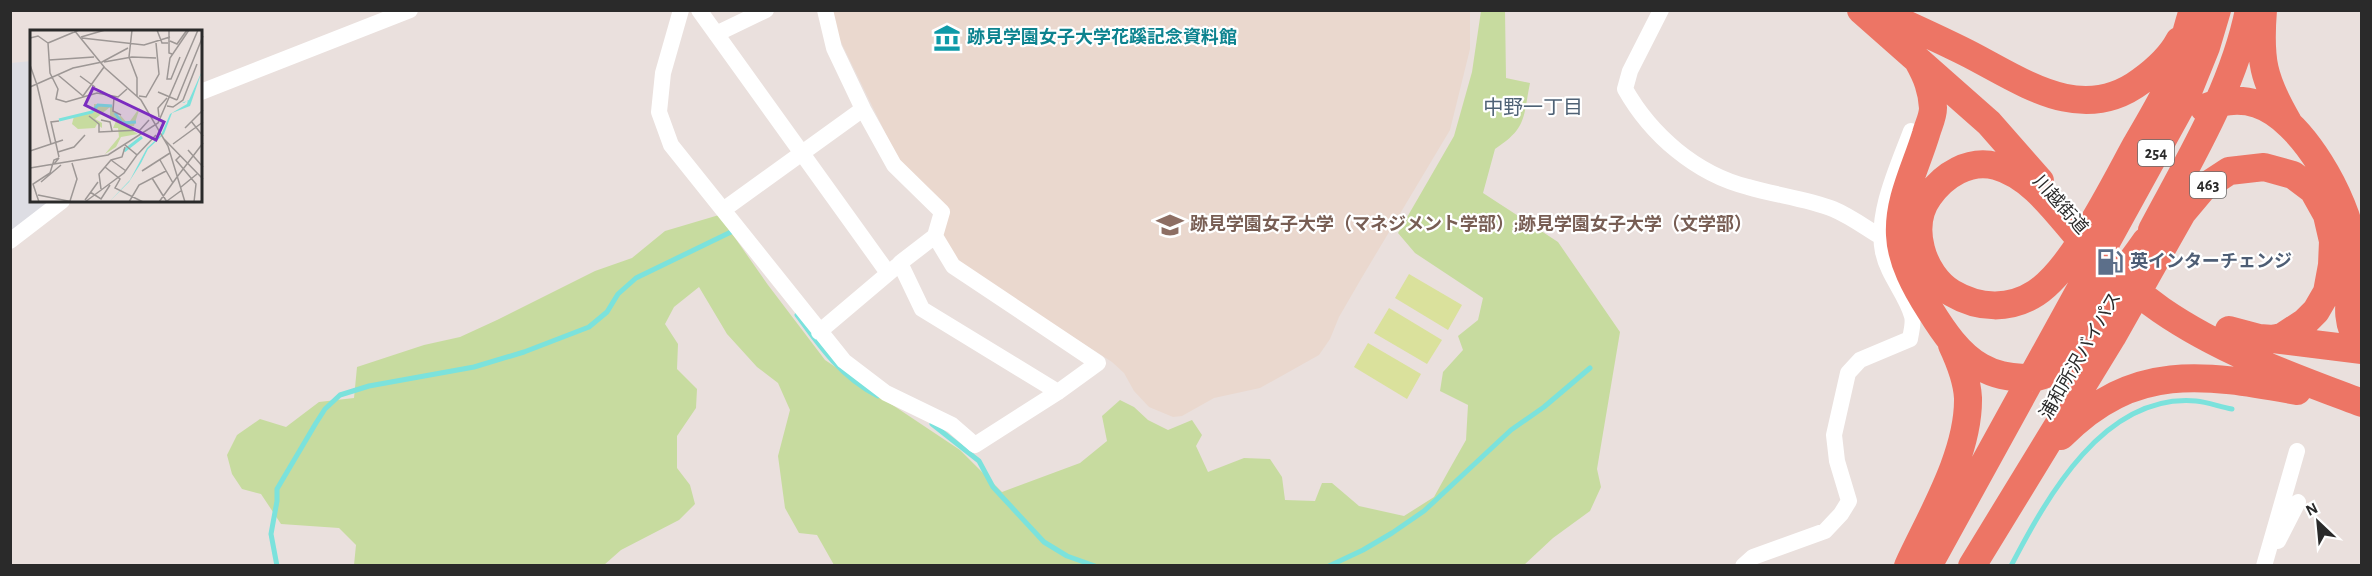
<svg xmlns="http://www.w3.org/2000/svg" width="2372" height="576" font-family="'Alegreya Sans','Noto Sans JP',sans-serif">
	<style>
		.industrial { fill: #dddde3 }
		.education { fill: #ead8ce }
		.green { fill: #c7db9f }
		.pitch { fill: #dae19c }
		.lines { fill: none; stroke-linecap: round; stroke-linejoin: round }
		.stream { stroke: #7be2dc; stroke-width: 5 }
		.street { stroke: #fff; stroke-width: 16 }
		.highway { stroke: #ed7565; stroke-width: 28 }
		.labels { text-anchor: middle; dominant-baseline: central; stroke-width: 4.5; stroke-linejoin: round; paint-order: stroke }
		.shield { fill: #fff; stroke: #6a6a6a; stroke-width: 1.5 }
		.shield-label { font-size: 16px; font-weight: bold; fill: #2a2a2a }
		.culture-label { font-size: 18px; font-weight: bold; fill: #0d838f; stroke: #fff; text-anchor: start }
		.street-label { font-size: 18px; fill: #2a2a2a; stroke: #fff }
		.education-label { font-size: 18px; font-weight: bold; fill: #785e54; stroke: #fff; text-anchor: start }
		.service-label { font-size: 18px; font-weight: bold; fill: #4e5e75; stroke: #fff; text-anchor: start }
		.neighbourhood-label { font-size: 20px; fill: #4f6275; stroke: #fff }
		.inset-river { fill: none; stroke: #7be2dc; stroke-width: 3 }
		.inset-road { fill: none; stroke: #9d9795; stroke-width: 1.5 }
		.view { fill: #7b2cbf; fill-opacity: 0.15; stroke: #7b2cbf; stroke-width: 3 }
		.inset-edge { fill: none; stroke: #2a2a2a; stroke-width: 3 }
	</style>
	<rect width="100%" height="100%" fill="#eae0dd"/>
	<path class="industrial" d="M31 61 32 201H54L11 235V63Z"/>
	<path class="education" d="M832 11H1470V49L1450 130 1361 279 1339 317 1330 339 1319 355 1260 388 1214 398 1182 416 1173 417 1149 407 1134 391 1124 373 1112 362 957 262 942 237 950 212 902 167 839 38Z"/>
	<path class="green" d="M1481 11H1505L1506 78 1530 83C1523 118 1527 128 1495 149L1483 193 1558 242 1620 332 1597 469 1601 487 1590 511 1553 538 1524 565H834L817 535 799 533 785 508 778 456 790 410 778 383 757 367 727 334 699 287 674 307 665 324 678 344 677 369 697 389 696 408 677 436V468L690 485 695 504 679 520 621 550 604 565H354L356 545 339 528 281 524 261 494 242 489 232 474 227 455 237 435 260 419 286 427 319 402 354 398 357 367 424 345 460 337 497 320 595 271 632 258 665 231 719 215 768 285 825 360 960 450 1002 492 1080 463 1107 441 1102 416 1120 400 1134 407 1148 420 1168 430 1192 420 1202 435 1196 446 1208 472 1244 458 1270 459 1282 477 1285 500 1315 501 1322 483H1332L1359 506 1404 516 1434 497 1449 470 1466 440 1468 405 1440 391 1443 372 1463 350 1458 336 1478 320 1483 298 1415 253 1398 233 1454 136 1472 72Z"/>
	<path class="pitch" d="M1409 274 1462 305 1448 330 1395 298Z
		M1389 308 1442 340 1427 364 1374 333Z
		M1368 343 1421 374 1407 399 1354 367Z"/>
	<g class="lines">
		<path class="stream" d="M797 315C820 347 842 378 878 396
			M932 424 979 461 993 487 1044 542 1067 556 1095 566
			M277 566 271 534 277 501V489L316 423 325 409 340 395 369 386 474 367 524 352 589 327 607 312 618 294 636 278 733 231
			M1329 566 1363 550 1392 533 1424 511 1511 430 1544 407 1590 368
			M2011 566C2047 497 2104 393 2196 401 2208 402 2220 407 2232 409"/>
		<path class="street" d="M681 10 663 73 659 112 671 145 844 361 886 393 952 425 975 445 1058 392 1098 363 953 266 935 236
			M699 10 888 273
			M825 10 834 48 863 109 894 165 942 212 935 236 900 263 922 309 1058 392
			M1661 10 1630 71 1625 89C1651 135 1696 174 1748 187 1775 195 1808 199 1833 209 1850 216 1866 228 1881 237
			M716 34 766 10
			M201 92 410 10
			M723 210 863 109
			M10 241 62 201
			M819 332 897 266
			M2278 541 2298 502
			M1743 566 1753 557 1825 531 1841 514 1849 501 1837 461 1834 435 1848 373 1860 360 1910 339C1911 332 1914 323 1912 316 1906 294 1888 276 1883 252 1875 214 1898 166 1911 131
			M2264 566 2297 451"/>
		<path class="highway" d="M1861 10 1989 123 2040 181
			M1875 10C1906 24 1937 38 1967 53 2022 81 2081 126 2141 81 2156 70 2170 58 2179 41
			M2193 10C2185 34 2181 58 2171 81 2161 103 2148 124 2136 145 2114 185 2073 269 2036 293 2010 310 1979 309 1952 293 1922 275 1907 226 1929 196 1944 175 1969 159 1996 166 2036 177 2062 221 2089 249 2111 272 2136 292 2161 310 2222 352 2293 377 2362 403
			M2263 10C2259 60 2263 79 2288 122
			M1918 61C1927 77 1932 90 1933 108 1933 117 1928 126 1926 134 1916 167 1898 200 1900 235 1901 261 1916 288 1930 310 1943 331 1959 355 1981 367 1995 375 2008 377 2024 378 2070 379 2086 330 2106 297 2118 278 2133 260 2146 241
			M2204 108C2221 101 2239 98 2257 104 2303 119 2346 199 2353 244 2358 278 2336 316 2362 346
			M2152 230C2189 160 2233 89 2249 10
			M2273 339 2362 350
			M2061 436C2134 362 2203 374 2297 391
			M1908 566C1931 516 1969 454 1968 398 1967 379 1960 362 1952 345
			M1928 566 2185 99 2206 47 2217 10
			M1972 566 2112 337 2182 213 2203 188 2229 171 2264 167 2293 175 2313 190 2327 215 2333 241 2332 265 2327 292 2316 311 2305 322 2282 337 2273 339 2259 338 2229 330"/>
	</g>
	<defs>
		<symbol id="museum-bare" viewBox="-9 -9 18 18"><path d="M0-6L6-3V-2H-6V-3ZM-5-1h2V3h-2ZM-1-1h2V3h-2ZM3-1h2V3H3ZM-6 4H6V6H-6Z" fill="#0f9aa8" stroke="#fff" stroke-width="2.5" paint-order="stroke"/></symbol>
		<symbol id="university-bare" viewBox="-9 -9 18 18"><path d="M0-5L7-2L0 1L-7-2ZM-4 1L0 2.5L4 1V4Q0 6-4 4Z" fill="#8d6e63" stroke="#fff" stroke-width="2.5" paint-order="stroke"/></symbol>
		<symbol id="fuel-bare" viewBox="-9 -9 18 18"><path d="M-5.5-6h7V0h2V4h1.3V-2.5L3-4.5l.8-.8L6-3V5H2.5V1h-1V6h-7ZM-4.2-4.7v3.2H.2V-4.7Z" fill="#5c6f8a" stroke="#fff" stroke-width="2.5" paint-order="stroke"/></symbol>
	</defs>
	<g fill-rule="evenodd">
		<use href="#museum-bare" x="928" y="19" width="38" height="38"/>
		<use href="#university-bare" x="1151" y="206" width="38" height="38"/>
		<use href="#fuel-bare" x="2091" y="243" width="38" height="38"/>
	</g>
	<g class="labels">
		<g class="shield">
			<rect x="2138" y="140" width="36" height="26" rx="4.5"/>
			<rect x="2190" y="172" width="36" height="26" rx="4.5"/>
		</g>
		<g class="shield-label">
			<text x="2156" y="153">254</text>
			<text x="2208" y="185">463</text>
		</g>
		<g class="culture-label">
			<text x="967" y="38">跡見学園女子大学花蹊記念資料館</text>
		</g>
		<g class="street-label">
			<text transform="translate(2060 205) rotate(48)">川越街道</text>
			<text transform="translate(2081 356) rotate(-60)">浦和所沢バイパス</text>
		</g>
		<g class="education-label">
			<text x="1190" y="225">跡見学園女子大学（マネジメント学部）;跡見学園女子大学（文学部）</text>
		</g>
		<g class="service-label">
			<text x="2130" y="262">英インターチェンジ</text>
		</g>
		<g class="neighbourhood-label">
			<text x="1533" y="108">中野一丁目</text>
		</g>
	</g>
	<g transform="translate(30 30)">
		<rect width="172" height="172" fill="#eae0dd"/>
		<path d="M64 74 82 75 86 87 91 86 98 94 110 77 104 96H95L108 104 91 107 86 117 75 124 89 107 88 98H83L86 91 80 90V77L65 89 72 93V98L67 94 65 98 48 99 42 94 44 86 64 82Z" fill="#c7db9f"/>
		<path d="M172 41 160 76 142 83 134 104 118 119 111 133 99 152 79 172 100 150 117 118 131 105 140 84 157 74 158 70 154 73H152L159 70Z" fill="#7be2dc"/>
		<path class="inset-river" d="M85 83 92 93 106 92M29 90 62 82 68 75 82 76M94 121 112 107"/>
		<path class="inset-road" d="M44 0 75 38 111 70 138 116 155 172M81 0H100M127 0 132 13H138M139 0V23L142 24M51 7 75 0M0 8 8 6 18 13M52 8 114 15 140 7M140 11 147 14 157 0M18 13 20 43 28 59 26 69 36 72 67 63 88 67 97 59M18 13 49 0M99 27 107 48V66M99 27 102 0M150 27 141 49H137L140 28 159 0M19 30 64 27M74 32 102 27 126 28M0 35 7 55M28 45 53 66M50 46 65 57M7 55 21 114M0 57 43 38 72 32 98 18M128 62 147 70M53 66 74 37M109 66 116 67 129 44 126 13M84 67 83 81 91 85M147 70 173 6M137 76 143 77 153 70 167 34M59 86 69 94V102L110 100 119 90M129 87 128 78 137 68M71 90 80 92 82 101M161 91 173 106M155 98 173 80M133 108 173 149M143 114 173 92M158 120 173 137M0 121 33 110M28 122 44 117 55 105M107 125 126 105M150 126 146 130 166 154 164 172M29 127 21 92 29 91M81 130 96 141M130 130 143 153M75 137 90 149 85 158 113 172M0 138 78 125 128 93 168 0M112 141 140 123M147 147 173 113M122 148 137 172M11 152 31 135M151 157 167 144M71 159 69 144 81 130 92 127 95 117M60 162 71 169 80 155M8 165 43 172M55 170 68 152M40 171 47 149 42 133M137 171 152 160M9 172 3 154 20 143 24 130 29 128 24 134M55 172 94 143 107 125 95 115M99 172 109 155 136 141M129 172 147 147"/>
		<path class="view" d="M63 58 134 92 126 110 55 75Z"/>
		<rect width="172" height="172" class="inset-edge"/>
	</g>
	<rect width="2372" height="576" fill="none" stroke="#2a2a2a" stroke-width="24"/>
	<g transform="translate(2318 522) rotate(334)" stroke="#ffffff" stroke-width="4.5" paint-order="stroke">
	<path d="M0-4.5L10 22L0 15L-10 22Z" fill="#2a2a2a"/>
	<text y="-9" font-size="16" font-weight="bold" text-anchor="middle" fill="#2a2a2a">N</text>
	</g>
</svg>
